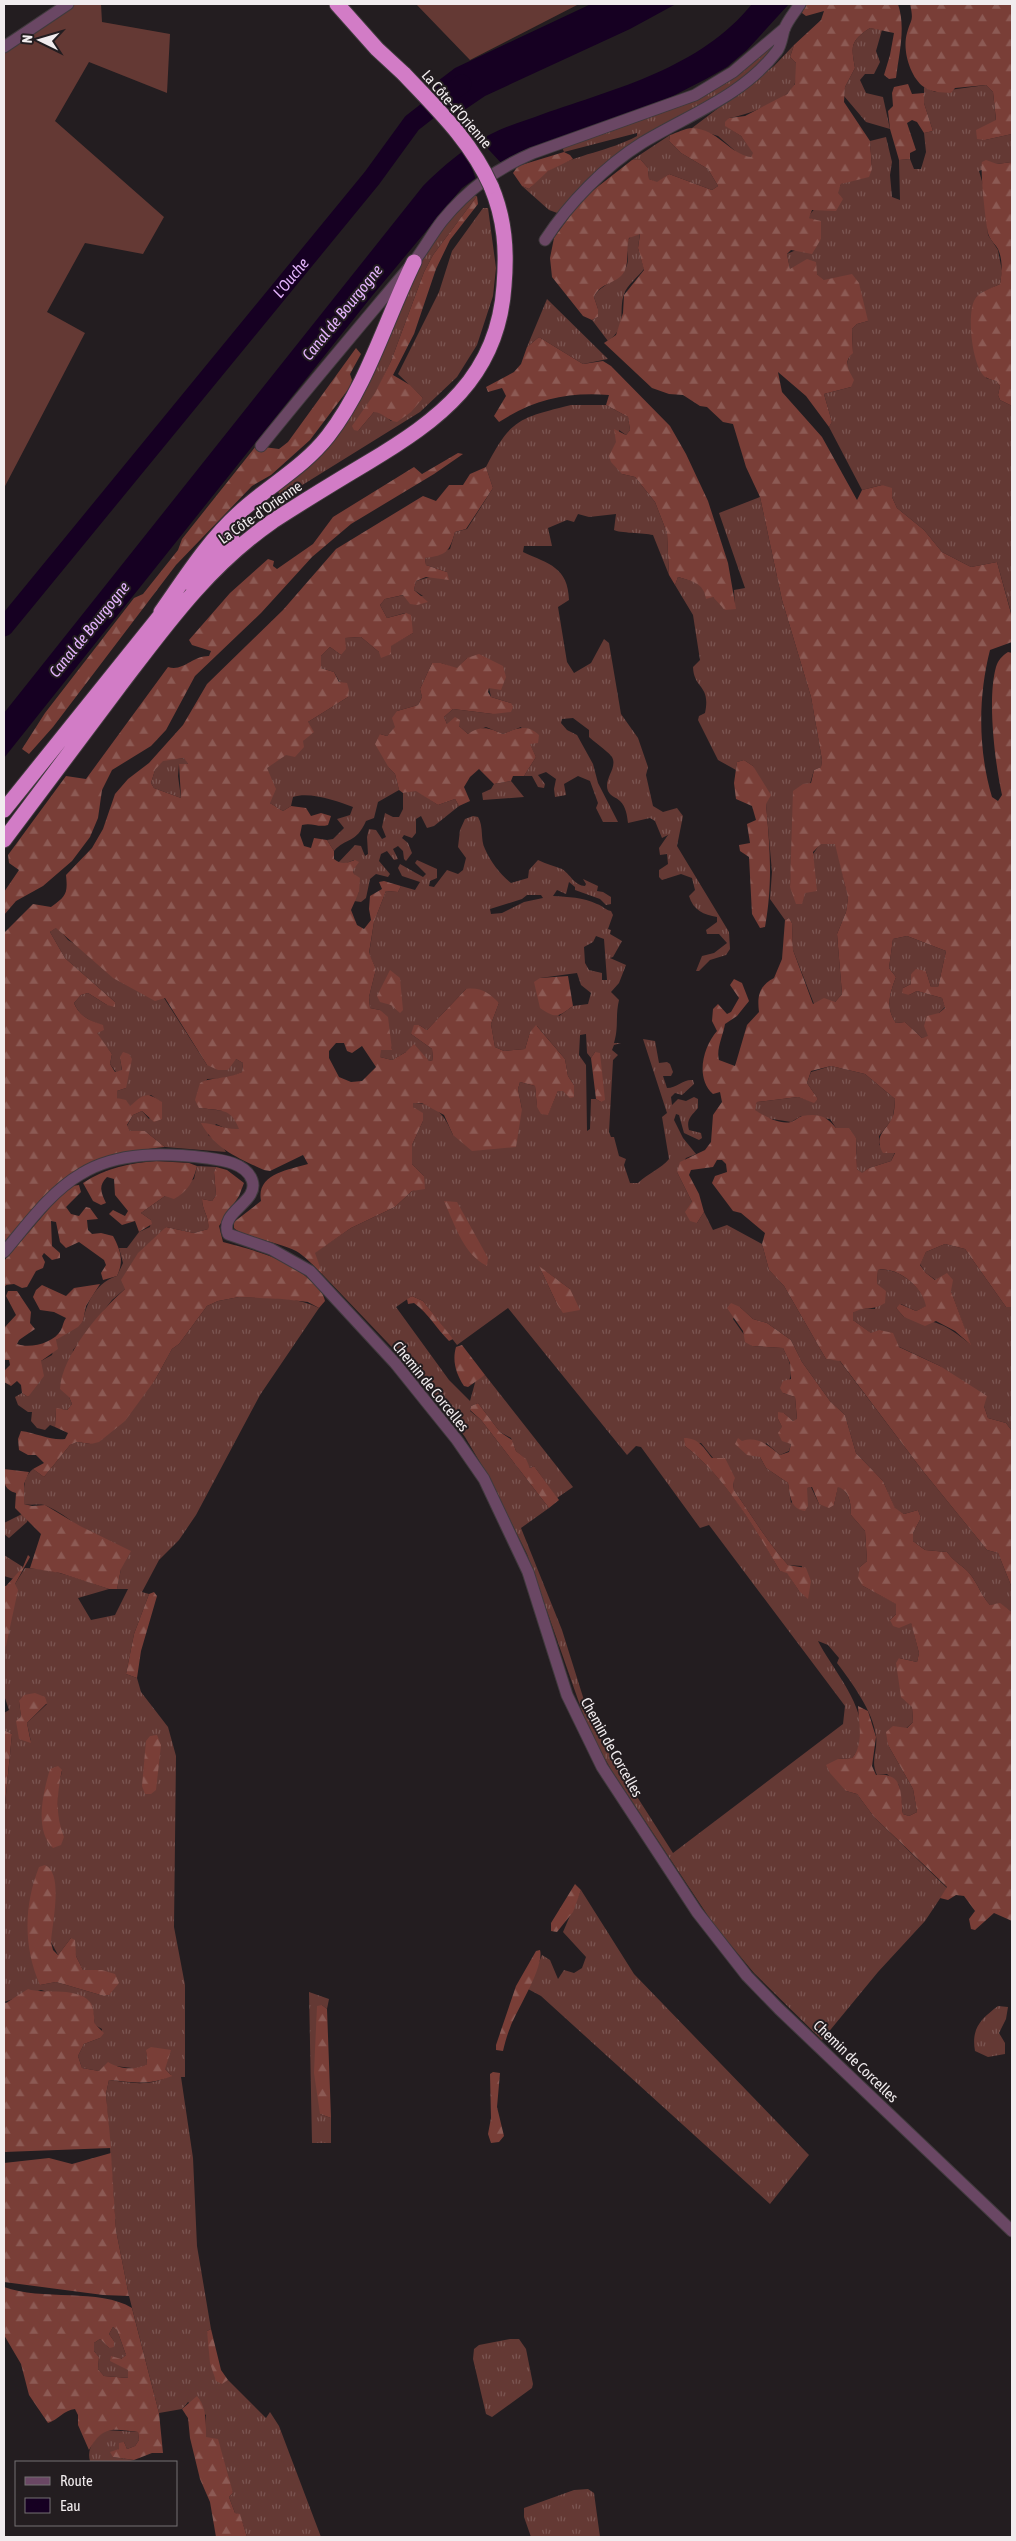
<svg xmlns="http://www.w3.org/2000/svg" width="1016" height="2541" font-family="'Asap Condensed',sans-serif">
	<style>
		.grass { fill: url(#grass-tufts); fill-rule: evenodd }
		.forest { fill: url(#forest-firs); fill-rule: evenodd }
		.garden { fill: #643934 }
		.water { fill: #160022 }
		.pier { fill: #231d20 }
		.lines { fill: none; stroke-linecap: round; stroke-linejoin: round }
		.river { stroke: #160022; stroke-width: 19 }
		.minor-casing { stroke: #403a3d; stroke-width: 13 }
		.highway-casing { stroke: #403a3d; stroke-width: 17 }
		.minor { stroke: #6a4764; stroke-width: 11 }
		.highway { stroke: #d27cc6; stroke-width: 15 }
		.highway-bridge-casing { stroke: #403a3d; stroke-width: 17; stroke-linecap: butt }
		.highway-bridge { stroke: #d27cc6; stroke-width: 15 }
		.labels { text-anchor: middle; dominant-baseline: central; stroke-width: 4; stroke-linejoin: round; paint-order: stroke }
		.street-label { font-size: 15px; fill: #f1ecee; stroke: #231d20 }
		.water-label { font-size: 16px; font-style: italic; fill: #e3b3fc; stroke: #231d20 }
	</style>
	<defs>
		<pattern id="grass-tufts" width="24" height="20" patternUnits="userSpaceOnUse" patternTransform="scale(1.25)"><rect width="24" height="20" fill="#643934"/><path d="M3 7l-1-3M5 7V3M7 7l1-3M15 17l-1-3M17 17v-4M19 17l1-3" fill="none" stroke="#7b5652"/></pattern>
		<pattern id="forest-firs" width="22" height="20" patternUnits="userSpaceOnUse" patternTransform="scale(1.25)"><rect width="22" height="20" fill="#793e37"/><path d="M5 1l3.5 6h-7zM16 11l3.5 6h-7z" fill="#8c5a54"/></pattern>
	</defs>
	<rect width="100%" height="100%" fill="#231d20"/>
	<path class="grass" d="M870 28 882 30 876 51 880 62 874 74H865L860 80 866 93 883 97 890 129 866 122 844 96 845 87 855 68C851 46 850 41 870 28Z
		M794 45 790 57 796 63C796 69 797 78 795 83 790 100 745 116 729 118L726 126 741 136 754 153 751 157 741 156 718 136 692 128 774 66Z
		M770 46 771 49 756 67 726 92 644 137 560 214 549 210 522 186 529 189C535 183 542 174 549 170 577 154 610 151 637 136V133L564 152 562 147 664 111Z
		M986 85 993 92 996 121 985 140 1012 134V162L997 164 979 171 984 188 988 235 998 250 1002 271 1000 284 981 293 986 378 996 381 1000 386 998 395 1000 400 1012 406V616L997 562 971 567 942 552 924 530 897 508 892 497 882 485 862 490 829 427 832 422 824 394 851 387C848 374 843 363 853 352L852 329 857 324 868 321 817 274 790 269 787 254 821 239V222L808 218C816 202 836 200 841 184L872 169 870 141 886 137 892 162 890 175 892 197 900 200 899 160 910 159 914 169H921L926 152 924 133 933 131 924 103V87L935 92Z
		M670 135 669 141 681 153 708 169 718 186 712 190 669 174 657 183 649 179 648 168 641 160H632Z
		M473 195 477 196 433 255 424 272 391 361 358 431 374 412H380L391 421 423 398 398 374 439 292 452 251 483 208H488L496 268 493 296 477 345 457 377 420 412 283 497 277 491 347 422 375 371 416 267 455 212Z
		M636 233H640L638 248 644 269C638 277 627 285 624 294 618 311 628 327 608 341L592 320 598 317V309L594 297C602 282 622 281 627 265 631 251 619 243 636 233Z
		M547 299 608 359 583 364 539 337 527 347Z
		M571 405H606L628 417 630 430 626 435 619 430 622 474 635 477 655 502 667 533 669 575 653 535C644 533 619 533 614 530L616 514 589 517 578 514 574 522 567 520 548 528 552 546H524L523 552C549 564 568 567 569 600L558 607 567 662 574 673 591 663 604 639 609 643 621 714 638 738 648 767 646 775 653 806 663 812 677 808 683 816 677 846 729 932 730 949 726 955 710 960 699 971H696L702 956 714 953 727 943 719 934H707L706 930 717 922V917C704 915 693 910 689 896L695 890 692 878 681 874 662 880 659 877V870L668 864 667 854 660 855 659 848 668 835 662 838 655 821 650 818 628 823C627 815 626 807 620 801 616 797 611 797 608 791 603 779 618 768 612 757 610 753 593 741 589 737V730L573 718 562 719 561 723 567 730 577 735 593 764 598 783 618 822H603L596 808 598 803 590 781 578 776 564 784 566 795 555 797 554 789 556 779 546 772 538 775 545 784 544 788 538 787 532 776H524L536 757 521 727 503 734 486 727 468 734 459 726 447 724 444 717 453 709 493 714 511 703 491 697 489 688 467 658 457 669 441 663H432L420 689 422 697 418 705 397 711 396 727 387 736 380 734 389 768 395 774 399 790 378 802 374 818 366 821C356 844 346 837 334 851L327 840 333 839 344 828 337 819 350 815 353 807C338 801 309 791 293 797L291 806 283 811 270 803 266 768 303 741 308 722 348 697 334 672 321 668V656L330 647 341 655 345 638 361 637 379 652 413 633 405 613 387 618 380 605 385 599 404 595 423 596 414 590 416 581 447 572 426 565 425 558 450 549 455 532 467 529 493 488 486 467C511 418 520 418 571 405Z
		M760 497 782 600 811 697 822 760 821 767 814 770 793 842 790 887 820 844H836L848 898 846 912 837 934 842 994 835 1002 814 1004 793 950 792 923 789 918 785 920 770 899 772 872 766 804 753 766 744 760 737 762 736 770 718 760 698 720 699 716 705 713C711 684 694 690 693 667L700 660 693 615 675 585 678 577 699 583 713 597 735 609 734 590 745 588 719 513Z
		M185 758 188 764H179L178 776 181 798 154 788 151 783 155 770 163 760Z
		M511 781 524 797 483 800 482 793 491 789 494 784Z
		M416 790 438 805 455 799 459 806 434 826 427 828 421 816 416 819V833L412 838 404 835 402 838 408 843 412 853 406 861 404 859 403 851 398 846 393 849 398 859 394 860 387 851 381 854 379 861 390 874 388 877 376 874 370 879 366 898 361 902 354 901 359 892 353 870 354 860 344 864 338 863 355 845 361 846 365 856 368 854 367 837 369 829 376 830 382 839 386 837 382 827 385 813 393 817H399L403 809V793Z
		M473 816 478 817C484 827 480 839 485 849 491 862 499 873 511 883L528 878 529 870 538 860C546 864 555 866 562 869 570 874 575 886 585 886L586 884 583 879 598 886 597 891 603 892 611 897V904L606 905 600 899 575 890V887L569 882 566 894 557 890 553 896C568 897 583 897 597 904 603 906 605 910 611 911L613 915 608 929 611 930 610 934 622 941 613 957 610 958 626 965 619 983 611 992 619 1000C615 1017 619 1026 614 1043H621L614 1045 612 1050 618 1055 613 1060 609 1132 611 1137H614L619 1156 626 1159 624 1165 630 1183H638C648 1173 661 1169 669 1159L662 1117 667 1113 643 1039 655 1041 659 1063 667 1062 670 1064 673 1072 671 1076H663L667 1088C677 1088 683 1079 693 1080L694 1084 682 1095 675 1093 671 1097 672 1105 678 1099 686 1101 694 1097 698 1099V1108C691 1116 686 1120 689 1130L701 1133 702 1138 699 1140 684 1133 679 1115 676 1114 674 1120 683 1138 696 1154 686 1158 677 1172 692 1202 697 1223 704 1212 713 1230 727 1225 762 1244 769 1270 784 1286 826 1359 839 1360 922 1470 987 1550 998 1553 1012 1588V1612L1000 1604 990 1605C981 1595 978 1584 970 1574 964 1566 955 1563 947 1552L925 1550 913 1541V1533L921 1518 918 1510 904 1514 895 1509 883 1481 856 1453 845 1415 830 1401 802 1362 791 1340 767 1323 753 1319 740 1307 733 1319 752 1346 783 1348C793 1368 794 1374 783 1393L795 1397 797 1420 793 1421 784 1413 778 1419 791 1444 789 1451 780 1455 766 1443 760 1457 766 1468 788 1483 791 1503 807 1488 811 1487 819 1504 834 1505 838 1486C850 1492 851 1504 851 1515L865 1531 867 1561 860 1567 863 1586 897 1604 896 1614 890 1620 911 1622 919 1653 917 1662 899 1658 912 1707 913 1722 888 1745 913 1789 917 1812 909 1816 903 1814 899 1785 887 1774 877 1775C870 1761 878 1751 876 1736 873 1711 852 1683 837 1663L839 1658 828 1645 818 1641C833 1672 882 1722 852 1758L838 1759 846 1791 857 1794 874 1817 947 1888 925 1921 878 1972 822 2040 754 1973 714 1925 612 1771 589 1731 527 1554 487 1474 465 1437 436 1397 408 1364 323 1275 314 1253 351 1228 395 1207 412 1191 421 1188 424 1176 412 1164V1145L423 1121 413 1107V1103C436 1102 445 1116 453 1135L522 1109 518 1089 520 1082 535 1086 537 1106 548 1114 558 1091 574 1085 568 1076 565 1059 537 1026 530 1032 525 1049 504 1051 495 1047 491 1024 499 1003 466 989 427 1030 419 1025 411 1034 432 1049 433 1060 429 1061 406 1052 392 1060 380 1057V1050L392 1049 380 1010 370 1008 369 997 376 969 369 954 374 922 386 891 398 892 401 886 415 890 420 882 402 876 398 868 400 864 423 877 426 874 415 863 417 860 437 869V878L430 881 429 886 434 887 447 870 458 874 463 870 466 858 458 847 460 830 465 819ZM527 895H541L543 898 524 902 502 913 491 914 490 909 522 899ZM596 936 604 939 607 980H602V973L589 970 585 963 584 947 593 942ZM577 973 581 985 591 993 588 1004 573 1006 559 1016 540 978ZM586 1034 587 1053 591 1058 595 1052 601 1102 596 1099H591L590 1129 587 1131 586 1065 579 1055 580 1035ZM540 1267 570 1289 557 1304 540 1268ZM412 1296 423 1301 457 1345 508 1308 627 1455 636 1446 641 1447 700 1528 709 1525 845 1706 843 1724 673 1853 604 1745 583 1697 562 1630 521 1528 549 1508 481 1420 470 1411 471 1406 478 1403 500 1432 511 1438 516 1451 523 1457 530 1468 534 1466 557 1498 573 1487 485 1375 476 1379 470 1401 449 1380 396 1307ZM701 1443 733 1483 734 1490C752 1516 768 1543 788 1565L802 1566 799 1591 787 1572 780 1571C754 1526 726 1478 685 1446Z
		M57 927 68 940 164 998 207 1065 236 1059 243 1063 242 1072 230 1078 207 1079 199 1108 225 1111 234 1116 240 1129H227L216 1124 208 1135 221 1144 226 1152 165 1147 145 1131H130L127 1126 133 1115 142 1111 149 1119 161 1102 151 1095 130 1106 117 1098V1091L126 1088 120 1057 122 1071 116 1072 110 1064 112 1054 96 1033 103 1026C89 1020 80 1017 74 1003L81 995 88 993 107 1005 115 1002 65 958 50 932Z
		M907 936 946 951 938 987H931L926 971 911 974V984L903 988 909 995 917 991 942 998 945 1007 939 1013 929 1037 922 1038 905 1022 896 1023C885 1008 890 993 896 977L889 968 893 939Z
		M831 1066 865 1074 895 1099 893 1118 879 1136V1145L895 1152 891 1161 869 1168 862 1174 857 1169 856 1138 836 1128 830 1119 801 1116 791 1122 766 1118 754 1110 757 1102 798 1097 814 1102 818 1099 807 1083 811 1072Z
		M197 1166 216 1167 214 1172 216 1195 212 1201 202 1199C202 1210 210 1218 208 1229L194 1233 166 1227 125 1289 112 1300 73 1350 69 1397 72 1404 67 1410 56 1409 55 1427 50 1425 45 1430 37 1428 31 1421 32 1412H28L18 1405 15 1397 22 1393 28 1397 41 1370V1361L52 1355 56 1340 83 1321C87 1300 98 1282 117 1276L123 1263 119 1248H127L139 1232 150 1227 151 1220 141 1213 165 1196 194 1179Z
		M945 1244 965 1249 1006 1307H1012V1431L1006 1423 988 1418 984 1406 940 1366 872 1334 853 1320V1313L859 1308 875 1309 878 1270C899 1267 922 1287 927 1306L916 1311 901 1304 896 1308 904 1317C937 1321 944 1323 970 1344L951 1291 926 1273 920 1264 926 1252Z
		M239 1297C266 1298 295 1296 319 1308L260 1395 196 1515 179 1540 159 1560 142 1592 149 1594 134 1634 126 1674 137 1678 141 1692 168 1727 176 1756 174 1927 185 1985V2077H181L193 2158 197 2246 211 2329 207 2331 222 2383 228 2380 266 2418 270 2412 279 2426 321 2537H247L240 2515 235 2513 229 2497 233 2493 206 2438V2415L188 2402 182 2409 159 2413 129 2296 116 2230 106 2094 109 2080C131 2083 151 2087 171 2075L146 2051 147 2064 140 2069 115 2066 99 2071 82 2068 78 2056 84 2044 100 2038 102 2029 95 2025 92 2005 41 1990 4 2002V1815L12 1734 4 1730V1713L9 1710 4 1695V1655L15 1584 25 1568C53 1568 82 1580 109 1589L78 1598 91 1620 115 1615 128 1589H117L121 1569C99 1546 77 1520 47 1506 41 1503 32 1506 24 1504 24 1491 22 1478 33 1469L44 1477 70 1445 77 1442 91 1444 155 1380 172 1349 179 1344 207 1306 218 1301ZM19 1701 47 1704 27 1723 31 1742 21 1717ZM50 1770 62 1771 58 1789 57 1820ZM71 1938 76 1956 83 1970H102L109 1995 104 1996 56 1982 40 1985 51 1942 58 1955Z
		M22 1514 28 1519 27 1522 9 1538 4 1534V1523Z
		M4 1555 23 1567 14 1579 4 1576Z
		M581 1890 634 1974 809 2155 770 2204 541 1996 528 1989 542 1955 550 1960 558 1979 564 1970 574 1973 582 1968 586 1957 563 1932Z
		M309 1992 329 1999 327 2009 322 2005 320 2114 331 2118V2143H312Z
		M998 2006 1008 2007 1006 2019 999 2033 1005 2043V2054L988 2057 975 2051C971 2028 981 2019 998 2006Z
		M113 2327 117 2330 126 2355 121 2359 128 2370 129 2378 104 2376 98 2369 99 2357 94 2351V2343L100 2339 109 2348 114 2341 109 2334Z
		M510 2339H519L526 2349 533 2384 532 2388 492 2417 486 2414 473 2359 474 2349 479 2345Z
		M106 2430 138 2432 139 2440 135 2446 127 2449 124 2442 113 2457 134 2460 125 2462 90 2461C86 2448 96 2437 106 2430Z
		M588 2489 594 2493 600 2537H531L524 2517V2508L574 2490Z"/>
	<path class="forest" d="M805 4H898C906 28 899 53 896 78L889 79 884 75 890 55 894 33 870 28C850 41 851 46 855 68L845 87 844 102 870 141 872 169 869 177 841 184 838 193 843 199 836 211 812 210 809 218 821 221V239L812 254 791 250 787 254 790 269 807 259 816 262 817 274 824 280 852 274 859 283 868 321 857 324 852 329 853 353C843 362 848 369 854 380L851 387 824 394 832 422 829 427 806 396 778 372 782 392 822 437 857 500 862 490 882 485 892 488V497L897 508 924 530 942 552 971 567 997 562 1012 617V642L990 650C978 697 978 750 992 797L998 801 1002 795C995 763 987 699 996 667 998 660 1002 656 1008 652L1012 653V1307H1006L965 1249 945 1244 926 1252 920 1265 926 1273 935 1280 947 1273 953 1280 951 1291 971 1345 955 1331 936 1321 925 1326 904 1317 896 1308 900 1304 916 1311 926 1306C923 1288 898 1266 878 1270L877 1284 886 1291 885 1303C871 1312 864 1305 853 1313V1320L871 1333 879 1330 893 1333 899 1347 940 1366 987 1396 984 1406 988 1418 1006 1423 1012 1431V1588L998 1553 987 1550 922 1470 840 1361 826 1359 784 1286 769 1270 762 1244 765 1233 741 1213 733 1211 712 1183 715 1176 727 1172 726 1164 722 1160H717L713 1167 691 1170 689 1175 699 1194 704 1212 697 1223 690 1221 685 1212 692 1202 677 1172 680 1162 705 1150 711 1142 713 1115 722 1102 720 1092 713 1094C695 1078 703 1047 717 1031L712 1021 713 1009 718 1004 727 1014 731 1012 739 998 730 985 734 979 742 983 749 1001 737 1016 725 1024C723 1036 716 1049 719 1060L735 1066 747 1025 759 1012C757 996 759 986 774 978L782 959 785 920 789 918 792 923 793 950 813 1004 824 998 835 1002 842 994 837 934 846 912 848 898 835 844H821L813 852 817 891 805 893 802 904H796L790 887 793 791 803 784 811 783 814 770 821 767 822 760 811 697 782 600 760 497 746 467 733 424 723 422 707 407 700 406 683 395 669 394 652 388 604 343 616 335 623 313 624 295 644 270 638 248 640 234 629 238C625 250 631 266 621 276 611 285 601 283 594 297L598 309V317L592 320 583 316 552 277 550 258 554 238 582 199 632 160H641L648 168 649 179 657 182 669 174 712 190 718 186 708 169 681 153 669 141 670 135C676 133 686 128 692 128 718 129 729 154 751 157L753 153 741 136 725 126V122L729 118 745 116 787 94 795 84 796 63 790 57 794 45 821 20 824 11 806 16 802 13ZM907 936 946 951 938 987H931L926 971 916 969 911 974V984L903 988 902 993 909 995 917 991 942 998 945 1008 939 1013 927 1016 924 1026 928 1036 922 1038 905 1022 896 1023C885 1008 890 993 896 977L889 968 893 939ZM831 1066 865 1074 895 1099C894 1106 895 1115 891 1120 883 1133 874 1137 883 1153H895L891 1161 869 1168 862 1173 857 1169 856 1138 849 1128H836C827 1116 818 1113 802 1116 798 1117 795 1121 791 1122 780 1125 764 1116 755 1110L757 1102 798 1097 814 1103 818 1099 807 1083 811 1071Z
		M910 4H1012V134L985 140 977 139 976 130 996 120 993 92 986 85 955 88 951 93C942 92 932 93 924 87 910 77 902 50 907 33 911 18 914 22 910 4Z
		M908 84 912 94 924 93V103L933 131 924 133 917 122 912 120 907 123 916 150 910 153V159L899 160 890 129 888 111 893 106 892 93 894 87Z
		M564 152 570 155 573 159 548 171 529 189 522 186 513 173 518 166Z
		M986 160 997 164 1012 162V406L1000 400 998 395 1000 386 996 381C993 380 988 379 985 377 972 366 967 316 974 301 979 291 990 289 1000 284 1002 273 1003 260 998 249 996 245 991 241 989 236 986 230 980 169 982 162Z
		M477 196 478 204 450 240 436 269 414 334 393 375 410 385 423 398 411 412 397 422C387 421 383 412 374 412L358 431 354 430 352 426 375 393 391 361 424 272 433 255Z
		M539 337 583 364 603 361 611 366 670 426 686 454 708 501 728 563 736 609 725 610 713 597 706 599C704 583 692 581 678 577L675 585 669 575 667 533 655 502 635 477 622 474 611 462 609 456 616 442 614 429 626 435 630 430 628 417 606 405 609 395C567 392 535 399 499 422L494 416 506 396 502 388 488 392 486 387 514 372 521 364 527 347Z
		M356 348 361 354 350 374 352 380 350 387 310 440 271 475 252 486 176 565 53 727 29 754 22 749 45 713 134 598 143 594 178 550 182 539 256 446 279 449 288 442Z
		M458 453 463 454 434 474 351 524 312 557 261 613 195 676 166 730 151 746 112 770 102 790 98 818 90 837 72 861 43 886 16 901 4 915V892L19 870 9 863 8 855 66 776 86 779 168 667C183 672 192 656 209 656L211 651 192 645 189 640 230 593 268 559 274 561 273 566 277 569 313 544 333 517 414 467 422 474Z
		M486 467 493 488 466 529 455 532C449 553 446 555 425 558L426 565 447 572 449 580 426 577 416 581 414 590 428 602 417 605 410 604 403 595 385 599 380 605 387 618 406 613 411 615 413 633 391 646V654L381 658 379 652 361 637 345 638 346 649 341 655 330 647 321 656V668L334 672 339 682 347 683 349 690 348 697 308 722 314 732 303 741 304 747 295 757 286 755 267 768 276 789 270 803 283 811 291 806 306 808 311 816 321 813 331 816 328 825C318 828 312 822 302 825L300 835 304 846 311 848 314 838 327 840 334 851V859C341 865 347 863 355 860L359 862 353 870 354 874 360 878 359 892 351 910 357 925 364 929 371 920 369 909 370 896 382 889 379 882 384 881 401 886 398 892 386 891 374 922 369 953 376 969 369 997 370 1008 380 1010 388 1017 392 1050H381L380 1057 392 1060 406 1052 414 1044 429 1061 433 1060 432 1049 411 1034 414 1025H419L427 1030 466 989C481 987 489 993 499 1003L491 1024 495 1047 504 1051 525 1049 530 1032 536 1025 565 1059 568 1076 574 1085V1097L570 1098 563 1091H558L548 1115 541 1114 537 1107 535 1086 520 1082 518 1089 522 1109 516 1147 472 1151 453 1135 444 1115 422 1103H413V1107L423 1113V1121L412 1145V1164L424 1176 425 1189 412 1191 395 1207 351 1228 315 1253 323 1275C315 1267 306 1257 296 1251 282 1243 241 1236 234 1228V1222L261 1201C256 1174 288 1170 308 1164L303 1155 270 1171 264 1170C238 1158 215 1149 201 1123 215 1123 226 1130 239 1129 231 1107 220 1111 199 1108L195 1100 200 1083C214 1076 225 1080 242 1072L243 1063 236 1059 228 1070H218L207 1065 165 998 155 1001 113 978 56 928 50 932 65 958 115 1002V1007L107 1005 88 993 81 995 74 1003C80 1017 89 1020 103 1025L104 1030 97 1033 112 1054 110 1064 115 1072 122 1070 120 1057 123 1052 129 1054 132 1059 126 1088 117 1091V1098L126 1100 130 1106C144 1094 146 1091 162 1102V1119L154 1122 142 1111 133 1115 127 1125 130 1131H145L165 1147C126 1151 81 1160 52 1189 35 1205 20 1225 4 1243V933L33 904 51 907C66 896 68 894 66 875L92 848 103 829 115 794 128 779 149 763 183 725 207 684 283 610 336 549 423 496 436 501 449 485H463L470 474ZM184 758 188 764H179L181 798 154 788 151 783 155 770 163 761ZM336 1043H344L347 1051 352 1053 362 1046 376 1067 362 1081 351 1082 339 1077 329 1058V1051Z
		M479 654 503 666 506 677 501 690 489 688 488 692 491 697 511 703 513 707 511 712 493 714 453 709 444 717 447 724 455 717 460 720 459 726 468 734C482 725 489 728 503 734 517 728 527 724 539 735L538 743 530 744 536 757 524 776H513L511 781 494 784 479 769 470 777 464 787 470 801 459 806 455 799 438 805 416 791 403 793 399 790 395 774 389 768 375 744 380 734 387 736 395 727 392 718 397 711 418 705 422 697 420 689 432 663H441L457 668 467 658Z
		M744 760 753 766 771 795 766 804C770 848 773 882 765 927L760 928 752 914 749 857 740 851 739 845 750 843 747 824 756 820 752 806 736 799 734 783 737 762Z
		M390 970 400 978 403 1010 400 1013 391 1005 380 1002 377 996Z
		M568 976 573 1006C558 1017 556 1019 540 1008L534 982 540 978Z
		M595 1052 600 1053 605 1100 601 1102 596 1099 591 1058Z
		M156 1161 189 1163 197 1166C193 1182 188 1191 174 1199L165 1196 141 1213 151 1220 152 1224 139 1232 135 1221 122 1225 109 1214 113 1210 125 1216 128 1211 115 1195 114 1179 107 1177C98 1186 101 1192 106 1203L101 1205 93 1201 83 1183C106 1168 129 1163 156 1161Z
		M216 1167 227 1170 244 1183 239 1196 219 1226 223 1242C256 1251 287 1258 312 1282 318 1288 323 1292 325 1301L319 1308 308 1302 282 1299 239 1297 218 1301 207 1306 179 1344 172 1349 155 1380 125 1421 99 1442 91 1444 77 1442 70 1445 44 1477 33 1469 44 1463 36 1455H28L19 1450 18 1439 21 1431C36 1433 52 1441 65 1439L68 1433 55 1427 56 1408 67 1410 72 1404 69 1397 60 1389C62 1355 100 1311 125 1289L121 1280 138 1253 166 1227 194 1233 208 1229C210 1218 202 1210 202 1199L212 1201 216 1195 214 1172Z
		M79 1185 81 1192 66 1207 71 1214 79 1216 86 1207 90 1208 98 1219 87 1220 88 1230 92 1234 101 1233 113 1236C121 1251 124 1261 117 1276L103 1280 101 1273 106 1265 104 1260 79 1242 66 1248 60 1242 56 1222 51 1221 52 1246 60 1253V1258L52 1260 44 1253 42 1256 45 1262 43 1268 36 1271 27 1287 22 1288 14 1284 6 1285 4 1288V1261L63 1192 72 1186Z
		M444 1201 457 1202 488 1258 487 1266C463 1254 455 1225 444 1201Z
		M539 1266 570 1289 580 1310 563 1313 557 1304Z
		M100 1284 86 1306 83 1321 78 1327 56 1340 58 1349 41 1361 44 1376 28 1397 22 1393 21 1385 17 1381 11 1386 4 1382V1371L10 1365 9 1360H4V1328L16 1315 6 1296 8 1291H17L31 1312 30 1323 35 1329 19 1340 17 1344C30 1349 54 1343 61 1330 63 1326 63 1322 66 1318L54 1312 40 1310 33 1297 36 1290 42 1285 66 1296 74 1288Z
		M412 1296 423 1301 453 1339 449 1341C436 1328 429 1314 414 1303L408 1304 407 1299Z
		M731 1303 740 1307 753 1319 767 1323 791 1340 802 1362 830 1401 845 1415 856 1453 883 1481 895 1508 904 1514 918 1510 921 1518 913 1533V1541L925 1550 947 1552C955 1563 964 1566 970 1574 978 1584 981 1595 990 1605L1000 1603 1012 1612V1921L994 1913 975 1930 971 1929 969 1919 975 1911 964 1896 956 1895 948 1900 940 1898 947 1887 874 1817 857 1794 846 1791 830 1773 826 1765 838 1759 852 1758C864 1744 859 1724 858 1706L868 1711 876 1737 872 1766 876 1775C904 1772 900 1793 903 1814L909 1816 917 1812 913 1789 888 1745 886 1732 893 1726 907 1728 913 1722 912 1707 901 1697 896 1663 899 1658 917 1662 919 1653 911 1623 899 1628 893 1626 890 1620 896 1614V1604L863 1586 858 1578 860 1567 867 1561 865 1531 851 1515C851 1504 850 1491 838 1487L834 1505 829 1508 819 1504 812 1487 807 1488 808 1506 805 1511C790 1509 790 1495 788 1483L766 1468 760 1457 747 1455 735 1444 738 1438 742 1441C758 1436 768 1445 780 1455L789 1452 791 1444 782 1441 778 1433 782 1427 778 1419V1412L784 1413 793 1421 797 1419 795 1397 783 1393 780 1388 783 1381 791 1379 790 1363 783 1348 752 1346 745 1342 743 1331 727 1308Z
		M462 1345 485 1375 468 1387 464 1386C456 1374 452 1361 456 1347Z
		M478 1403 500 1432 512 1440 516 1451 526 1459 530 1468 534 1466 559 1500 549 1508 481 1420 470 1410 471 1406Z
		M684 1438C699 1438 704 1448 712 1458H725L735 1478 733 1483 734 1490C752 1516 768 1543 788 1565L806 1568 811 1581 808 1599 799 1591 787 1573 780 1571C754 1527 726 1478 685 1446Z
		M4 1469 29 1472 24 1484V1504L32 1506 45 1505 80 1526 131 1551 121 1569 117 1589H109L60 1573 30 1568 41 1534 15 1508 16 1493C3 1489 4 1482 4 1469Z
		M28 1555 30 1557 15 1584 18 1590 4 1655V1586H6L23 1567Z
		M154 1592 157 1596 141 1651 137 1678 126 1674 134 1634 149 1594Z
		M35 1693 45 1697 47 1703 27 1723 31 1743 19 1739 16 1721 21 1717 19 1701 24 1695Z
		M4 1730 12 1734 4 1814Z
		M157 1735 161 1745 156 1790 151 1794H145L142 1786 146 1741 150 1736Z
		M58 1766 62 1770C57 1794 55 1815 64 1837L61 1845 53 1848C34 1830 43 1793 50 1769Z
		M45 1865C64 1873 52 1924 51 1942L53 1950 58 1955 71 1938 75 1940 76 1956 83 1970H102L115 1974 119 1983 109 1995 104 1996 56 1982 40 1985C23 1947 24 1905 39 1867Z
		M575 1884 581 1890 573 1912 557 1932 551 1931V1923Z
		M540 1950C545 1966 516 2011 510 2028 507 2035 505 2043 503 2051L496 2050V2045L516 1986 536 1951Z
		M28 1989C43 1995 81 1985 92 2005 94 2010 94 2019 95 2024L104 2033 100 2038 84 2044 78 2056 82 2068 99 2071 108 2062C119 2069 137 2071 147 2064L146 2050 151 2047 171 2050 165 2069 172 2076C147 2086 134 2082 109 2080L106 2094 111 2148 4 2152V2002L6 2003Z
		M322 2005 327 2009 331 2118 320 2114 314 2073 317 2006Z
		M493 2072 500 2073 497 2107 504 2136 499 2142 491 2143 488 2134 491 2118 490 2074Z
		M111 2153 116 2230 129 2296 103 2295 4 2282V2163L49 2158 72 2164Z
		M4 2287C41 2301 100 2288 132 2308L159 2413 163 2453H152L134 2460 113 2457 110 2452 119 2449V2443L124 2442 127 2449 135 2446 139 2440 138 2432C111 2429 104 2425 89 2450L78 2425V2415L75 2409C64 2410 58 2420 48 2423L29 2395 21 2364 4 2335ZM113 2327 117 2330 126 2355 121 2359 111 2356 110 2361 128 2370V2378L104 2376 98 2369 99 2357 94 2351V2343L100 2339 109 2348 114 2347V2341L109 2334Z
		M211 2329 221 2370 228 2380 222 2384 216 2381 210 2363 207 2331Z
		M197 2396C207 2408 206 2423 206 2437L218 2439 233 2493 229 2497 235 2513 240 2514 247 2537H216L210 2502 200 2479 190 2438 188 2418 182 2409Z"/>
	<path class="garden" d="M72 4H101L102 22 170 34 167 93 89 62 55 121 164 217 143 254 85 243 47 312 85 333 4 488V46Z
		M416 4H579L470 60Z"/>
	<path class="water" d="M591 4H676L630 29 485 96 457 115 430 87 455 68Z
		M752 4H789L747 50 727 67 706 79 671 97 519 153 488 169 462 188 372 296 4 758V713L423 186C443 166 464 148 489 135 506 126 525 121 543 114 617 88 700 68 752 4Z"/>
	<path class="pier" d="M478 138 502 164 476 180 472 168 461 149Z"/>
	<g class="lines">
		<path class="river" id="s1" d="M4 627 372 178 412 123 462 84"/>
		<defs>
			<path id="minor" d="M4 47 68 4
				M545 240C569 203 605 166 642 143 688 115 743 96 777 51 781 46 782 37 784 30 787 21 795 12 800 4
				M261 446C310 385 361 325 412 264 423 251 431 235 442 221 468 189 496 169 533 153L695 95 733 72 785 28
				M4 1252C27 1225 50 1192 81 1174 118 1151 166 1153 207 1158 222 1160 246 1163 252 1180 260 1202 219 1211 228 1234L271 1249 310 1271 395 1363 457 1440 484 1479 528 1572 567 1695 602 1767 697 1912 747 1976 779 2009 1012 2231"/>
			<path id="highway" d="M337 4 377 49 404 74
				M188 582 210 557 232 539
				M161 612C185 578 208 541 239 513 268 486 303 468 328 436 368 384 385 321 414 262
				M4 810 168 606
				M4 840C42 789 80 738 118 688 166 625 207 567 273 521 304 501 335 482 367 463 439 420 498 377 504 286 507 251 505 219 491 186"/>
		</defs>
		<use href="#minor" class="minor-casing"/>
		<use href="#highway" class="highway-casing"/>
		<use href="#minor" class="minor"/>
		<use href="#highway" class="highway"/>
		<defs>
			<path id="highway-bridge" d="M404 74C437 109 471 141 491 186"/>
		</defs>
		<use href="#highway-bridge" class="highway-bridge-casing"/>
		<use href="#highway-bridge" class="highway-bridge"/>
	</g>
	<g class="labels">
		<g class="street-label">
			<text transform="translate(457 109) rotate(49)">La Côte-d'Orienne</text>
			<text transform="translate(260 512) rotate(-35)">La Côte-d'Orienne</text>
			<text transform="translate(431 1386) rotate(51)">Chemin de Corcelles</text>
			<text transform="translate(612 1747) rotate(61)">Chemin de Corcelles</text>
			<text transform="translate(856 2061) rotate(44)">Chemin de Corcelles</text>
		</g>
		<g class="water-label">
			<text stroke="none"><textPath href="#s1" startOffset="452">L'Ouche</textPath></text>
			<text transform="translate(342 312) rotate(-51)">Canal de Bourgogne</text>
			<text transform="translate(89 629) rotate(-51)">Canal de Bourgogne</text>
		</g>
	</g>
	<rect width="1016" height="2541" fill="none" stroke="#f1ecee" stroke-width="10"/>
	<rect x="15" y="2461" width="162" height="65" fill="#231d20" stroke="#757072"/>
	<rect x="25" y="2477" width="25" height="8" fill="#6a4764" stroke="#757072"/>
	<text x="60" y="2486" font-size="15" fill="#f1ecee">Route</text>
	<rect x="25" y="2498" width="25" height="15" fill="#160022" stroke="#757072"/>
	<text x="60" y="2511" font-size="15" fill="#f1ecee">Eau</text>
	<g transform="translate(40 40) rotate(275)" stroke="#231d20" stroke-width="4" paint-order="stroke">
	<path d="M0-4L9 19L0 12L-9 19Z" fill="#f1ecee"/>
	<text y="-8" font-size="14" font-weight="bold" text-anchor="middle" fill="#f1ecee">N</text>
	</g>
</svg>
